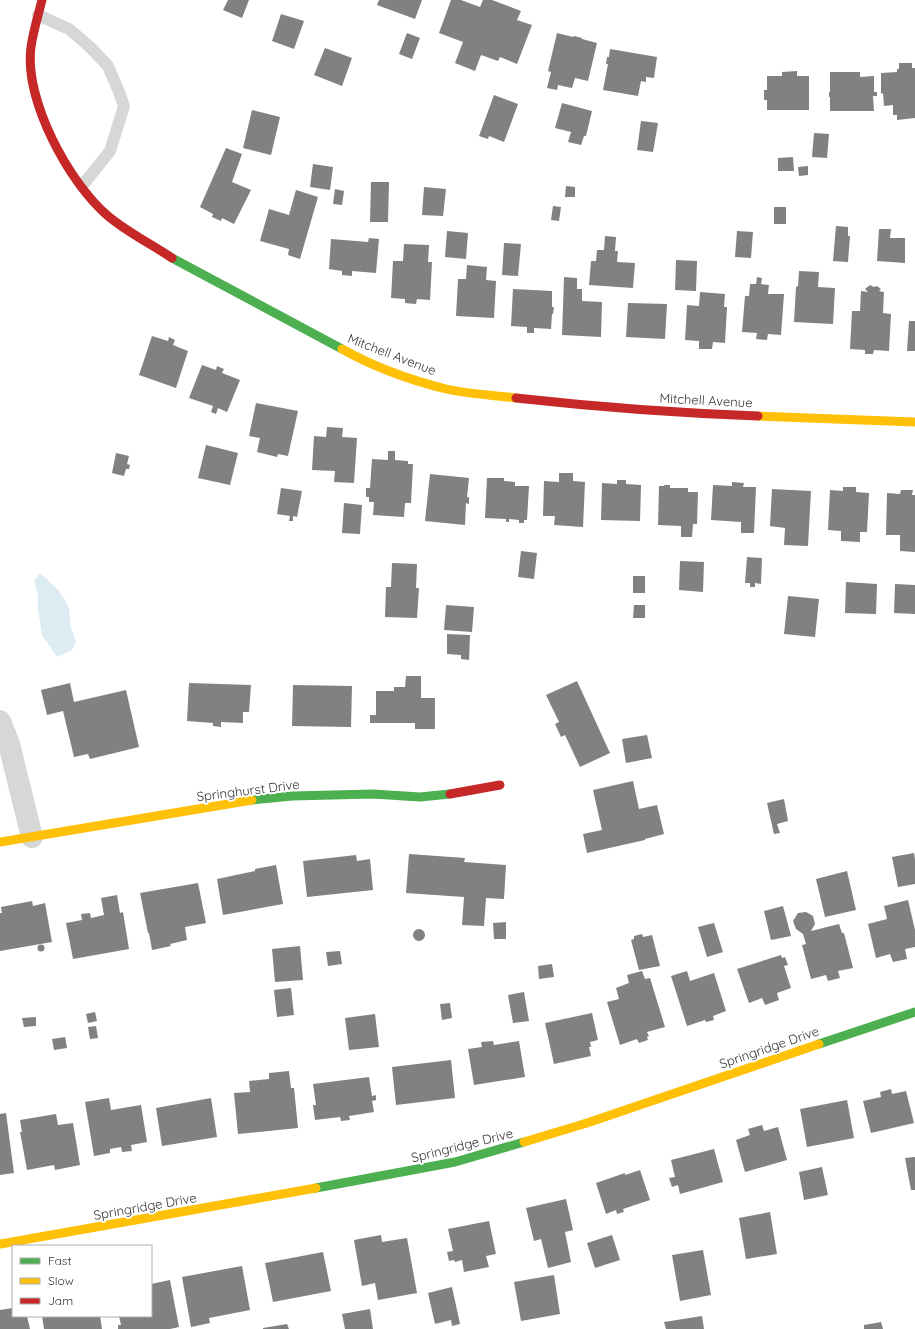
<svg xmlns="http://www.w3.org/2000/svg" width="915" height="1329" font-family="Quicksand,sans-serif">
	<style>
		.water { fill: #ddebf3 }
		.building { fill: #818181 }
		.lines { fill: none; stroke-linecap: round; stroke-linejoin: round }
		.lane { stroke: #d7d7d7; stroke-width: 12 }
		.street { stroke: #d7d7d7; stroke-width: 22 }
		.fast { stroke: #4caf50; stroke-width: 9 }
		.slow { stroke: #ffc107; stroke-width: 9 }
		.jam { stroke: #c62828; stroke-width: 9 }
		.labels { text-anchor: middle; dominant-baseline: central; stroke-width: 4; stroke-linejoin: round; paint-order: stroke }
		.street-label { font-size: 13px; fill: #333; stroke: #fff }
	</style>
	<rect width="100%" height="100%" fill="#fff"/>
	<path class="water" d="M40 573 58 590 65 600 69 609 71 628 76 642 72 650 57 657 42 635 38 609V595L34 581Z"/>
	<path class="building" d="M228 0H249L242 18 223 10Z
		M379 0H422L415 19 377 5Z
		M451 0H461L480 7 483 0H492L521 11 517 20 532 25 517 64 500 57 498 61 481 55 475 71 455 63 463 42 439 33Z
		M281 14 304 21 294 49 272 41Z
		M407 33 420 38 412 59 399 54Z
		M557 33 573 37 574 36 582 38V39L597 43 588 81 575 78 572 88 558 85 557 90 547 88 551 72 548 71Z
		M325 48 352 58 342 86 314 75Z
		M610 49 657 57 654 78 646 77V82L641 81 638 96 603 90 608 64H606L607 57H609Z
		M899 63H912V68H915V118L897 120V115H893V105L884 106 883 93 881 94V73L897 72V69H899Z
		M797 71V76H809V110H767V100H764V90H767V76H782V72Z
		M830 72H860V77L874 76V92H877V96H873L874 111H830V97H829V92H830Z
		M494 95 518 104 504 142 489 136 488 139 479 136Z
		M562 103 592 111 586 136H584L581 145 568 142 571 132 555 128Z
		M252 110 280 117 271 155 243 148Z
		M641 121 658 123 653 152 637 150Z
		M814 133 829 134 827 158 812 157Z
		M226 148 242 154 232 182 251 190 234 224 222 218 221 221 212 217 213 214 200 207Z
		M793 157 794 171H778V158Z
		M313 164 333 167 330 190 310 187Z
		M808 166V175L799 176 798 167Z
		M371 182H389L388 222H370Z
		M566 186 575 187V197H565Z
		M424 187 446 189 443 216 422 215Z
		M335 189 344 191 342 205 333 204Z
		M296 190 318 197 300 259 288 255 289 249 260 241 269 209 289 215Z
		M553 206 561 207 559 221 551 220Z
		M774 207H786V224H774Z
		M836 226 848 227V236H850L848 262 833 261Z
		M879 229H891L890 238H905V263L877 261Z
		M447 231 468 233 466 259 445 257Z
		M737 231 753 232 751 258 735 257Z
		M605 236 616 237 615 251H618L617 262 635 263 633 288 589 285 591 261H596L597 250H604Z
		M369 238 379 239 376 273 352 271V276L342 275V271L329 269 331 239 368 242Z
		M504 243 521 244 518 276 502 275Z
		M404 244 429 245 428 262H432L430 300 417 299 416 304 405 303V299L391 298 393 261H403Z
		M676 260 697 261 696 291 675 290Z
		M467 265 487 267 486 280 496 281 494 318 456 316 458 279H466Z
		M799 271 819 272 818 287 835 288 833 324 794 322 796 287 798 286Z
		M564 277 577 278V289H582V301L602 302 601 337 562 335Z
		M757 277 762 278 761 284 769 285 768 294H784L781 335 768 334 767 340 756 339 757 333 742 332 745 296H749L750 284H756Z
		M870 285 874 287 877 286 881 289 879 291 884 292 883 313 891 314 889 351 874 350 873 354H865V350L850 349 852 311H860L861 291 868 292 865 289Z
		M513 289 552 291V307H554L553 314H552L551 329 534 328V333H527V327L511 326Z
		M700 292 725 294 724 307H727L725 343 713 342 712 349H699V341L685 340 687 305 699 306Z
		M628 303 667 304 665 339 626 337Z
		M909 321H915V351H907Z
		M152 336 168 341 169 337 175 340 173 345 188 351 176 388 139 375Z
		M202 365 216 370 217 366 224 369 222 373 240 380 227 412 218 408 216 414 211 412 213 406 189 398Z
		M256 403 298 411 288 456 278 454 277 457 257 452 260 438 249 436Z
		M327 427 343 428 342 437 357 438 354 483 334 482 335 471 312 470 314 436 326 437Z
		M206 445 238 453 230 485 198 478Z
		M388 451H395V460L408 461V464H413L411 503H405L404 517 373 515 374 502H369V497H366V488H370L372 459 388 460Z
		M116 453 129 456 127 464 130 465 129 469H126L124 476 112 473Z
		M559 473H573V481L585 482 583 527 554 525 555 516H543L544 481 559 482Z
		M430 474 469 478 467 497H469V504L466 503 465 525 425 521Z
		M487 478H504V481L515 482V486H529L527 520H524V523H519V520L509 519V522H506V519L485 518Z
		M617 480H626V484L641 485 640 521 601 520 602 483 617 484Z
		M732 482 744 483 743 487H756L754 533H741V522L711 520 713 485 732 486Z
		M664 485H670V488H688V492H698L697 524H693L692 537H681V526L658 525 659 486H664Z
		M843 487H856V492L869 493 867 532H860V542L841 541V531L828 530 830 490 843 491Z
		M281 488 302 491 297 517 293 516V521H289L290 516 277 514Z
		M772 489 811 491 808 546 784 545 785 528 770 526Z
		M901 490H913L912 495H915V552L900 551V535H886L887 493 900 494Z
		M344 503 362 505 360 534 342 533Z
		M521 551 537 553 534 579 518 577Z
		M747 557 762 558 761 584 755 583V587H750V583H745Z
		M680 561 704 562 703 592 679 590Z
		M392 563 417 564 416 588H419L417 618 385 617 386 587H391Z
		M633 576H645V593H633Z
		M846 582 877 584 876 614 845 613Z
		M895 584 915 585V614L894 613Z
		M788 596 819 599 815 637 784 634Z
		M446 605 474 607 472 632 444 630Z
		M634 605H645V618H633Z
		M447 634 470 635 469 660 461 659V655L447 654Z
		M406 676H421V698H435V729H415V723H370V715H376V691H394V687H405Z
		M577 681 610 753 580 767 565 735 561 737 555 724 559 722 546 695Z
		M70 683 74 702 126 690 139 747 90 759 88 754 74 757 63 711 47 715 41 690Z
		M189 683 251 685 249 712H243V723L221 722V727L213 726V723L187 721Z
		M293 685 352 686 351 727 292 726Z
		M647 735 652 758 626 763 622 739Z
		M633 781 639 809 657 805 664 834 645 839V840L587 853 583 834 602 830 593 790Z
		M784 799 788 821 777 824 780 833 774 834 767 803Z
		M914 853 915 859V884L898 887 892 857Z
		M409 854 465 858 464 862 506 865 504 899 486 898 484 926 462 925 464 897 406 893Z
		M356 855 357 861 370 859 373 890 307 897 303 861Z
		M276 865 283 904 223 915 217 879 255 871V869Z
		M847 871 856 910 825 917 816 879Z
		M198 883 206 923 185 927 187 940 170 944 171 946 152 950 149 933H148L140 893Z
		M117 895 120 913 123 912 129 949 73 959 66 923 82 920 81 914 90 913 91 918 104 915 101 898Z
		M908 900 915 930V947L905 949 907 959 893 962 890 954 876 958 868 924 887 919 884 906Z
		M32 901 33 906 45 903 52 942 0 951V913H2L1 907Z
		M783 906 791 936 771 940 764 911Z
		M806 912 813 916 815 924 811 931 839 924 842 933H844L853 968 838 971 840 978 828 981 826 975 811 979 802 945 806 944 803 934 796 929 793 921 798 913Z
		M506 922V939H494L493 923Z
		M714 923 723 952 707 957 698 927Z
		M413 935a6 6 0 1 1 12 0a6 6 0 1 1-12 0Z
		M642 934 643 937 652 935 660 966 639 970 631 940 634 939V936Z
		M37.5 948a3.5 3.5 0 1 1 7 0a3.5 3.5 0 1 1-7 0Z
		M300 946 303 980 275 982 272 949Z
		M340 951 342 964 328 966 326 952Z
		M781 955 782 958 785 957 788 965 784 966 791 988 777 993 779 1000 765 1005 762 998 749 1003 737 969Z
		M552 964 554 977 539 979 538 966Z
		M642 971 645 979 650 978 665 1027 647 1032 649 1036 647 1037 648 1040 639 1043 637 1039 620 1045 607 1002 619 999 616 988 629 983 627 975Z
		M687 971 690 981 714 973 726 1011 713 1016 714 1020 706 1022 705 1020 687 1026 671 976Z
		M291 988 294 1015 277 1017 274 990Z
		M524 992 529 1021 513 1023 508 995Z
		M450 1003 452 1018 442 1020 440 1004Z
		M95 1012 97 1021 88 1023 86 1014Z
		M592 1013 598 1040 590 1042 591 1047H589L591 1056 554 1064 545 1023Z
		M375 1014 379 1047 349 1050 345 1018Z
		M36 1017V1026L24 1027 22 1018Z
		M96 1026 98 1038 90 1039 88 1027Z
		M65 1037 67 1048 54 1050 52 1039Z
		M493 1041 494 1045 519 1041 525 1077 474 1085 468 1049 482 1047 481 1042Z
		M451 1060 455 1098 396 1105 392 1067Z
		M289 1071 291 1088H294L298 1128 238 1134 234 1093 250 1092 249 1081 269 1079V1073Z
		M369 1077 372 1096 376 1095V1100L372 1101 374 1112 349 1116 350 1120 341 1121 340 1117 315 1120 313 1105H316L313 1084Z
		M891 1089 892 1094 906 1091 914 1123 871 1133 863 1101 881 1097 880 1092Z
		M109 1098 111 1110 141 1105 147 1142 131 1145 132 1151 122 1152 121 1147 110 1149V1153L94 1156 85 1102Z
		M211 1098 217 1137 162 1146 156 1108Z
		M847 1100 854 1138 807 1147 800 1109Z
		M6 1113 14 1173 0 1175V1114Z
		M56 1114 58 1125 73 1123 80 1165 55 1170 54 1165 27 1170 20 1132H22L20 1120Z
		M762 1125 764 1131 778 1127 787 1160 745 1172 736 1140 750 1135 748 1129Z
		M714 1149 723 1182 680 1194 678 1185 672 1187 669 1178 675 1177 671 1160Z
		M915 1157V1190H911L905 1158Z
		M822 1167 828 1195 804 1200 799 1172Z
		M640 1170 650 1200 623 1209 624 1212 617 1214 616 1210 606 1214 596 1183 625 1173V1175Z
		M566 1199 573 1230 565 1232 571 1262 548 1268 541 1239 534 1241 526 1208Z
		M770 1212 777 1254 746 1259 739 1218Z
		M489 1221 496 1254 486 1256 489 1267 464 1272 462 1260 455 1262 454 1260 449 1261 447 1252 453 1251 448 1229Z
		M381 1235 382 1242 407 1238 417 1293 378 1300 375 1283 362 1286 354 1240Z
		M612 1235 620 1260 595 1268 587 1243Z
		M703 1250 711 1295 680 1301 672 1255Z
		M323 1252 331 1291 273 1302 265 1263Z
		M242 1266 250 1310 209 1318 210 1323 191 1327 182 1277Z
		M554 1275 560 1314 521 1321 514 1282Z
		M170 1280 179 1327 170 1329H118V1325H121L119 1316H151V1284Z
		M452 1287 460 1324 452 1326 451 1320 435 1324 428 1293Z
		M13 1308V1316H27L30 1329H0V1310Z
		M370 1309 373 1329H345L342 1314Z
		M42 1316H100L102 1329H44Z
		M702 1316 704 1329H666L664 1322Z
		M881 1322 883 1329H864V1325Z
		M287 1324 289 1329H263V1328Z"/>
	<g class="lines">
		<path class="lane" d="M38 15 69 29 90 47 108 66 119 92 124 106 110 151 82 186"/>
		<path class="street" d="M0 721 9 744 32 837"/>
		<path class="fast" d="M172 258 342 349
			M252 800 292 796 373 794 420 797 450 794
			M819 1044 915 1012
			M316 1188 455 1162 524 1142"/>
		<path class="slow" d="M342 349C374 367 410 380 446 389 468 394 493 395 516 398
			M758 416 915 422
			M0 842 252 800
			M524 1142 587 1123 819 1044
			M0 1244 316 1188"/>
		<path class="jam" d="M42 0C38 16 33 32 31 47 24 100 69 183 108 216 127 232 151 244 172 258
			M516 398C597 407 677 413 758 416
			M450 794 500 785"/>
	</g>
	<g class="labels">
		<g class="street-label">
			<text transform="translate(392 354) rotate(21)">Mitchell Avenue</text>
			<text transform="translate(706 400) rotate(3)">Mitchell Avenue</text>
			<text transform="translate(248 790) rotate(-7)">Springhurst Drive</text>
			<text transform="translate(769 1047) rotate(-19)">Springridge Drive</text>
			<text transform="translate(462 1145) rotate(-14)">Springridge Drive</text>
			<text transform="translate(145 1206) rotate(-10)">Springridge Drive</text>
		</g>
	</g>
	<rect x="12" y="1245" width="140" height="72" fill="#ffffff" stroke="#adadad"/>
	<rect x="20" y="1258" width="20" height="6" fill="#4caf50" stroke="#adadad"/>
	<text x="48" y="1265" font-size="12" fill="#333333">Fast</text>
	<rect x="20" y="1278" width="20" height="6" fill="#ffc107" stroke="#adadad"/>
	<text x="48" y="1285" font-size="12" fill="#333333">Slow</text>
	<rect x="20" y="1298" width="20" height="6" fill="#c62828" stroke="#adadad"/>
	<text x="48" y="1305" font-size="12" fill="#333333">Jam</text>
</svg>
